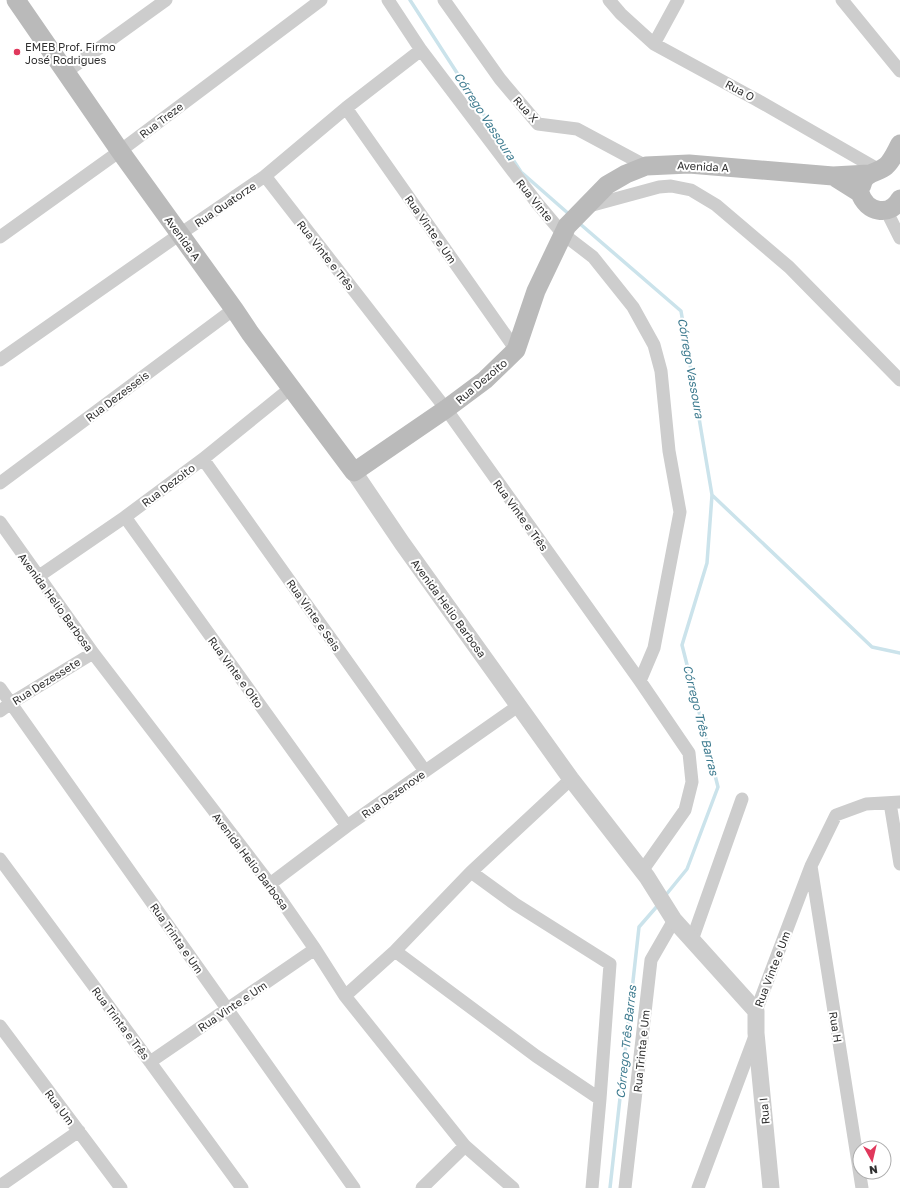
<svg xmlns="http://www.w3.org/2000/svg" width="900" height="1188" font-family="'Golos Text',sans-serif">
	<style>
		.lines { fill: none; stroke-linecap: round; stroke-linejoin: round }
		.stream { stroke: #cbe3eb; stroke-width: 3.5 }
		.minor { stroke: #cdcdcd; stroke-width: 13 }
		.tertiary { stroke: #cdcdcd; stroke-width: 17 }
		.secondary { stroke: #bababa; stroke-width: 19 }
		.poi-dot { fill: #e0385c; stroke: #fff; stroke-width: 1.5 }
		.labels { text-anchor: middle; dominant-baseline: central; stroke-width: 4; stroke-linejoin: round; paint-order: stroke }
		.poi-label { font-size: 11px; fill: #303030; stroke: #fff; text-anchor: start }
		.street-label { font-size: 11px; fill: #303030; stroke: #fff }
		.water-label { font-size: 12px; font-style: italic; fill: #3f7c90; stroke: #fff }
	</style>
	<rect width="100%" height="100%" fill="#fff"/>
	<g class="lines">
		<path class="stream" d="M410 0 521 172 570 215
			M579 223 681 311 712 495 707 563 682 645 718 787 687 869 665 896
			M712 495 872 647 900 653
			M610 1188 639 927 659 904"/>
		<path class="minor" d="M388 0 421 50 537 203 563 234 593 257 633 307 654 345 661 371 669 451 680 512 654 648 640 681
			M444 0 500 79 538 124 577 129 646 166
			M609 0 621 14 654 44 757 100 879 170
			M842 0 900 71
			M654 44 678 0
			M66 72 166 0
			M346 108 516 350
			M265 176 446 409 640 681 689 753 692 782 685 810 642 871
			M589 206 659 187 671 186 691 190 716 205 789 267 900 380
			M886 210 900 238
			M0 237 120 151 321 0
			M0 360 180 234 265 176 346 108 421 50
			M203 459 425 771
			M0 483 234 309
			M125 517 347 826
			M0 522 93 653 270 884 315 949 345 996 465 1146 513 1188
			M39 576 125 517 203 459 292 387
			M0 688 354 1188
			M0 711 11 703 93 653
			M890 803 900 864
			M0 859 150 1062 242 1188
			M811 866 862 1188
			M471 872 515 904 610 964 600 1099 592 1188
			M270 884 347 826 518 706
			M692 940 742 799
			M395 951 536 1056 600 1099
			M345 996 395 951 471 872 571 779
			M756 1011 811 866 836 815 866 804 900 802
			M0 1026 121 1188
			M150 1062 315 949
			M0 1186 79 1131
			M422 1188 465 1146
			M625 1188 651 960 674 920
			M698 1188 755 1036"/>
		<path class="tertiary" d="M354 472 402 543 571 779 647 877 674 920 756 1011V1033L771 1188"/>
		<path class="secondary" d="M16 0 120 151 234 309 250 333 354 472 446 409 485 380 516 350 536 291 567 226 607 185 626 174 646 166 689 164 833 176 869 174
			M833 176 860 193C866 212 890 218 900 199
			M862 185C864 172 878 173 886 166 892 161 896 151 900 144"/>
	</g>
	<circle class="poi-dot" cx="17" cy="52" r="4"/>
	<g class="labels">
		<g class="poi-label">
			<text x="25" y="46">EMEB Prof. Firmo<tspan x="25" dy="13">José Rodrigues</tspan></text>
		</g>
		<g class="street-label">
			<text transform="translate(740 90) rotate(28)">Rua O</text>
			<text transform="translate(526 109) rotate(48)">Rua X</text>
			<text transform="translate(161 120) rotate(-37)">Rua Treze</text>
			<text transform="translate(703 166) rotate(3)">Avenida A</text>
			<text transform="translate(535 200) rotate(51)">Rua Vinte</text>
			<text transform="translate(225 204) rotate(-34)">Rua Quatorze</text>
			<text transform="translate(431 229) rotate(55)">Rua Vinte e Um</text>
			<text transform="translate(183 238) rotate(54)">Avenida A</text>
			<text transform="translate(326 255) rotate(52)">Rua Vinte e Três</text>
			<text transform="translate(481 381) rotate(-40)">Rua Dezoito</text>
			<text transform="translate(117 396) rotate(-37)">Rua Dezesseis</text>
			<text transform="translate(168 485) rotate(-37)">Rua Dezoito</text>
			<text transform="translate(521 515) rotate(54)">Rua Vinte e Três</text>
			<text transform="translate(56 602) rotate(54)">Avenida Helio Barbosa</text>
			<text transform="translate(449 608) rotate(54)">Avenida Helio Barbosa</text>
			<text transform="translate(314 615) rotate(55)">Rua Vinte e Seis</text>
			<text transform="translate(236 672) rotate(54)">Rua Vinte e Oito</text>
			<text transform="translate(46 681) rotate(-32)">Rua Dezessete</text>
			<text transform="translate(393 794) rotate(-35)">Rua Dezenove</text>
			<text transform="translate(251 861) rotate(53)">Avenida Helio Barbosa</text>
			<text transform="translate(177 938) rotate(55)">Rua Trinta e Um</text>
			<text transform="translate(772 969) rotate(-69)">Rua Vinte e Um</text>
			<text transform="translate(232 1006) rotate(-34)">Rua Vinte e Um</text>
			<text transform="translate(121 1023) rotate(53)">Rua Trinta e Três</text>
			<text transform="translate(836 1027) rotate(81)">Rua H</text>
			<text transform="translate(641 1051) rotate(-84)">Rua Trinta e Um</text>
			<text transform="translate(60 1107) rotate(53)">Rua Um</text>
			<text transform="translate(764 1111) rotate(-96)">Rua I</text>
		</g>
		<g class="water-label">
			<text transform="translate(485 116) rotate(57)">Córrego Vassoura</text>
			<text transform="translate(691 368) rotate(80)">Córrego Vassoura</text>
			<text transform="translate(701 720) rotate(76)">Córrego Três Barras</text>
			<text transform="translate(626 1042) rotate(-84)">Córrego Três Barras</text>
		</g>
	</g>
	<g transform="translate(872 1160) rotate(172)"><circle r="19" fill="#ffffff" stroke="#acacac"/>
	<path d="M0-3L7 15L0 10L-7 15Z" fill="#e0385c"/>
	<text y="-6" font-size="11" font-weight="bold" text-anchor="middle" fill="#303030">N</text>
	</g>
</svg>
